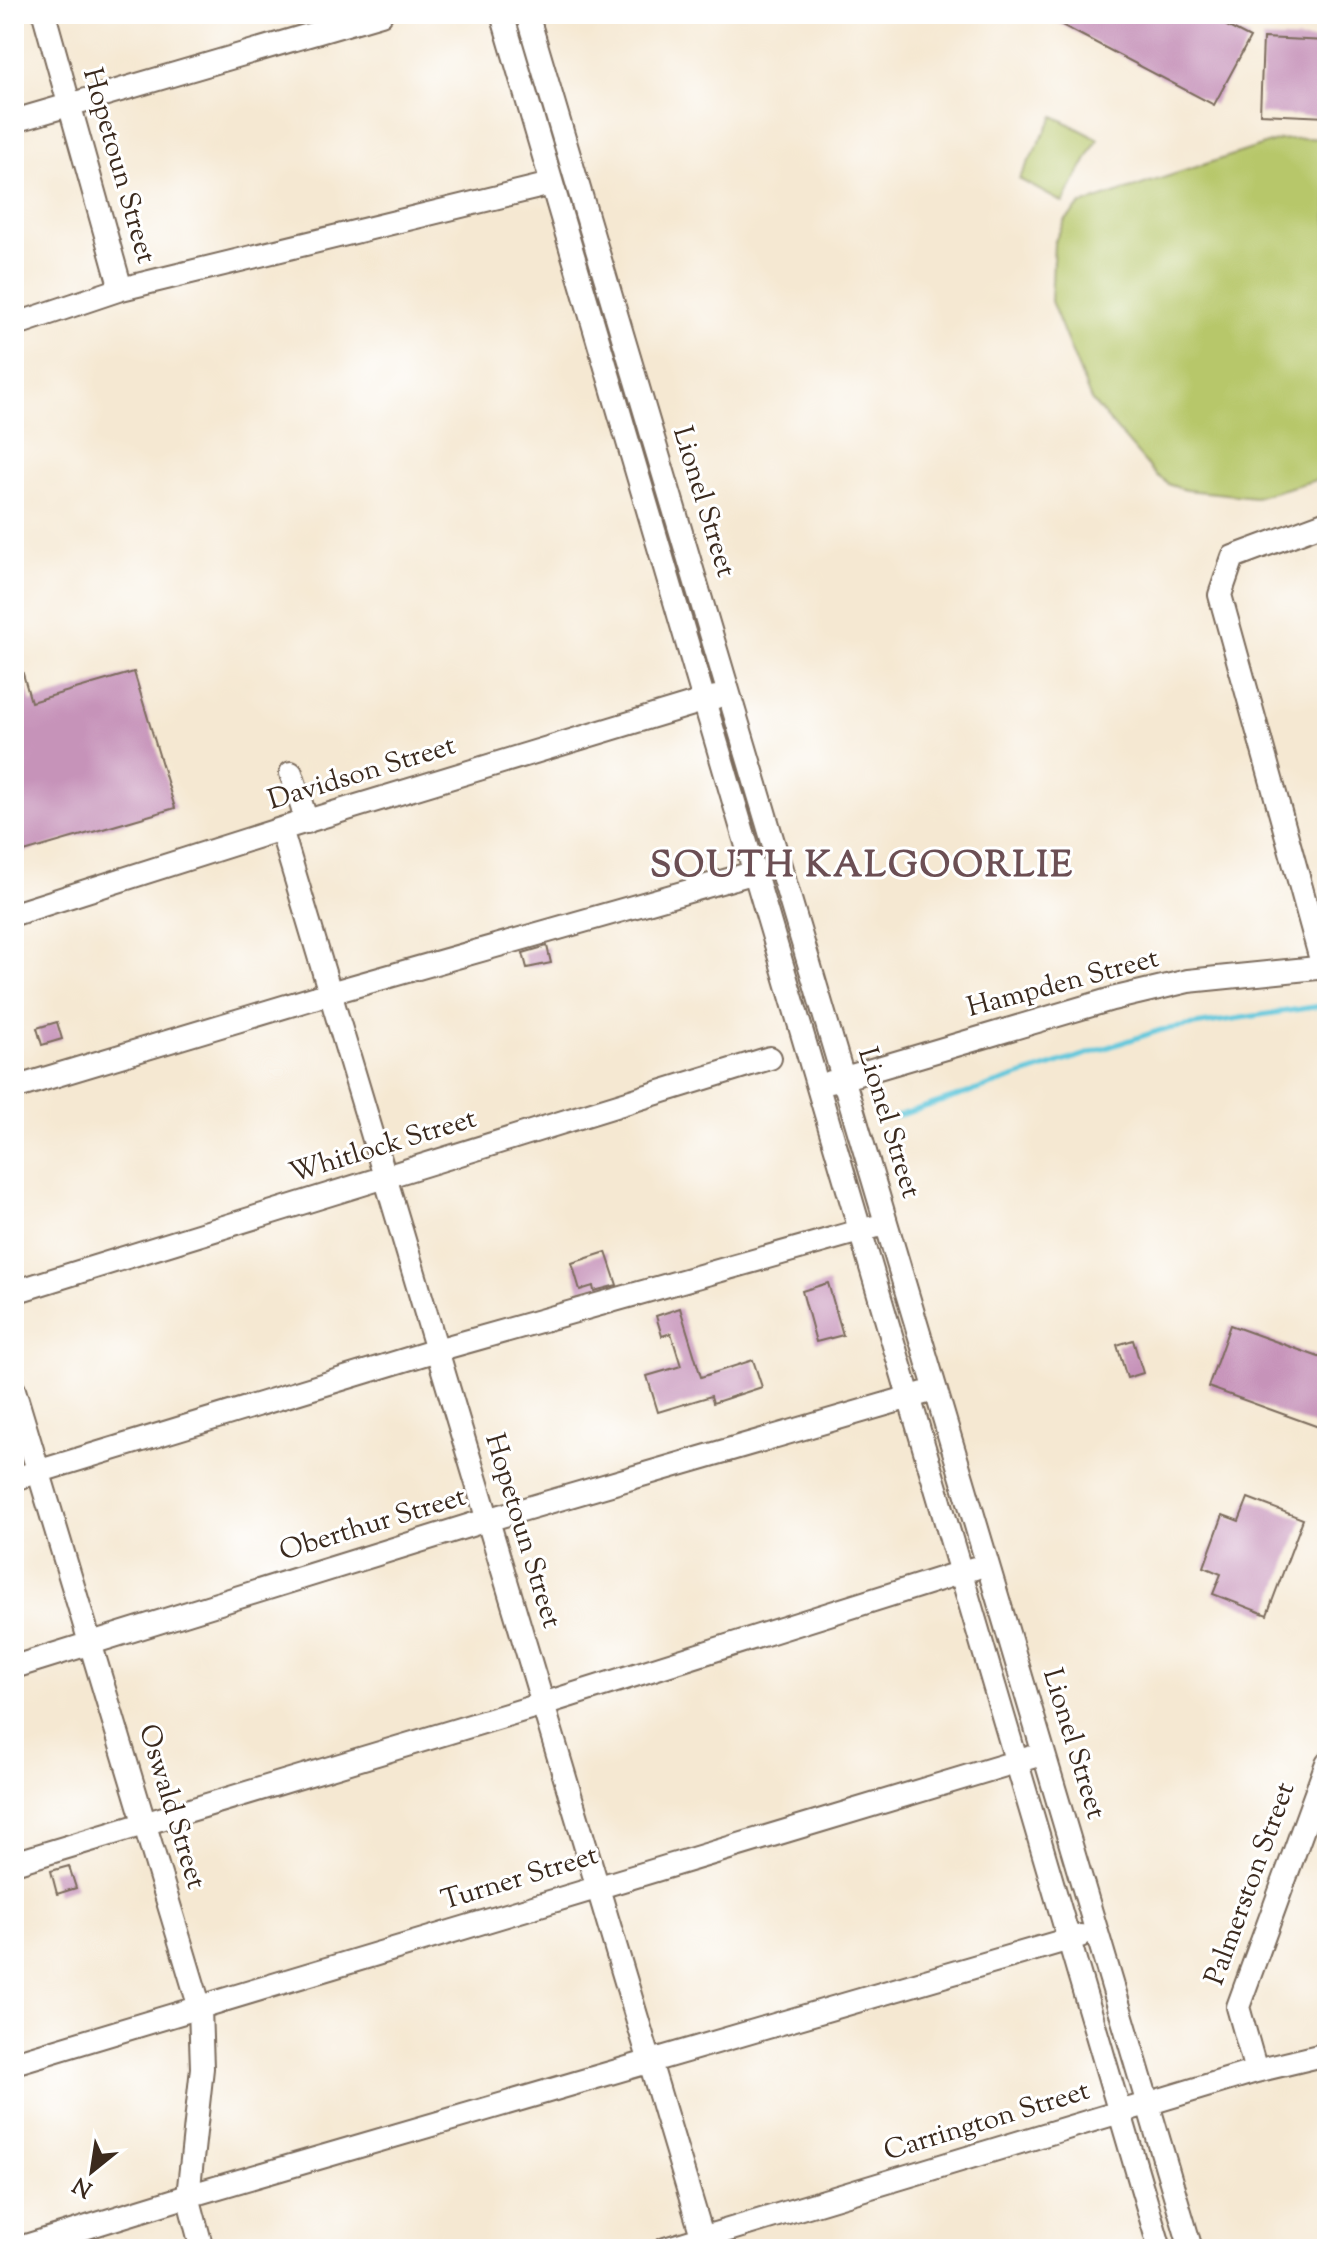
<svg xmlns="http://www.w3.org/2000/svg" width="1341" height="2263" font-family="'Sorts Mill Goudy',serif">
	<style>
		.green { fill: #b7c76a; stroke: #797844; stroke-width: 2 }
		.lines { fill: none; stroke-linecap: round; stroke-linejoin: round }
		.stream { stroke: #5fc7dc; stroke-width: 5 }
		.building { fill: #c693b9 }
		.minor-casing { stroke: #7c6c5d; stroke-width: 26 }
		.minor { stroke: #fff; stroke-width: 22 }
		.labels { text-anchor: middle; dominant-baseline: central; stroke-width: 6; stroke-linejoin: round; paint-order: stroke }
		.street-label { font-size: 28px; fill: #3b2a1e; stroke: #fff }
		.district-label { font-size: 36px; font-weight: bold; letter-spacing: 2px; fill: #6c4f54; stroke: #fff }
	</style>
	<rect width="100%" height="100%" fill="#fff"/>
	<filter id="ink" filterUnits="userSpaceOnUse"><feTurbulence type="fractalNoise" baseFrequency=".0125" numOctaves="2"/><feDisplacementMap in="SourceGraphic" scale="16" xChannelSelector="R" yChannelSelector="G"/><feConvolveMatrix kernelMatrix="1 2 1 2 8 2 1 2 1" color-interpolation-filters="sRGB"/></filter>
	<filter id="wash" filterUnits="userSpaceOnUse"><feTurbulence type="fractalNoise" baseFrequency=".006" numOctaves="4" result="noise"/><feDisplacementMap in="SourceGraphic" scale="32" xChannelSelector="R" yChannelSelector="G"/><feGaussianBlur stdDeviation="1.8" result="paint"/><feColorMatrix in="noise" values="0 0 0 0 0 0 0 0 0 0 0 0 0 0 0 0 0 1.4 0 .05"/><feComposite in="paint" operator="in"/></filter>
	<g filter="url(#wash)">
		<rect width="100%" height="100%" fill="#f5e8d2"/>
		<path class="green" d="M1054 116 1098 139 1063 203 1019 179Z
			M1307 138 1327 139V477L1255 497 1186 490 1170 485 1156 475 1091 400 1051 301 1054 243 1064 222 1080 205 1279 140Z"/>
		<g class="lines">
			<path class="stream" d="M894 1117 1161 1030 1327 1005"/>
		</g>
		<g id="blocks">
			<path class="building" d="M1041 14H1213L1221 18 1219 22 1250 38 1214 105Z
				M1263 38 1327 41V117L1260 114Z
				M18 656 31 702 134 672 175 808 14 855V657Z
				M547 946 551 963 527 968 523 953Z
				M57 1022 62 1039 42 1045 37 1028Z
				M606 1252 617 1285 594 1291 593 1286 580 1290 572 1263Z
				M828 1283 843 1335 816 1342 802 1291Z
				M680 1308 701 1377 753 1360 762 1387 713 1403 711 1396 658 1412 647 1376 681 1366 671 1333 662 1336 656 1316Z
				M1230 1325 1327 1360V1430L1208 1387Z
				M1133 1340 1143 1373 1127 1378 1117 1345Z
				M1248 1498 1303 1519 1267 1615 1213 1594 1221 1574 1204 1567 1223 1515 1239 1521Z
				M69 1866 76 1888 57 1894 51 1871Z"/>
		</g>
	</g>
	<g filter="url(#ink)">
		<use href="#blocks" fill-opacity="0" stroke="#7c6c5d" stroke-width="2"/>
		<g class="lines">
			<defs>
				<path id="minor" d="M44 14 121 289
					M502 14 1160 2249
					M527 14 1191 2249
					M14 121 381 14
					M14 325 121 289 551 184
					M291 773 307 822
					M281 829 706 2249
					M14 914 281 829 716 697
					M1323 967 1220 595 1233 557 1327 522
					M831 1082 1112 999 1188 981 1327 967
					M14 1088 330 993 756 872
					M14 1292 770 1058
					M14 1390 200 2008 202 2068 188 2196 202 2249
					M14 1479 437 1350 874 1227
					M14 1667 487 1520 924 1393
					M14 1863 543 1704 975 1568
					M14 2063 1032 1757
					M1256 2071 1238 2007 1327 1763
					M16 2249 188 2196 1080 1936
					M665 2249 1256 2071 1327 2054"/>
			</defs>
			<use href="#minor" class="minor-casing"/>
			<use href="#minor" class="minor"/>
		</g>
	</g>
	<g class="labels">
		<g class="street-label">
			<text transform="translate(118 166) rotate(74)">Hopetoun Street</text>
			<text transform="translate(703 502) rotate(73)">Lionel Street</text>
			<text transform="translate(362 774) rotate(-17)">Davidson Street</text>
			<text transform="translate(1063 984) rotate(-15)">Hampden Street</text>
			<text transform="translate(888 1123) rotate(73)">Lionel Street</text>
			<text transform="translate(383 1147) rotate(-17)">Whitlock Street</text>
			<text transform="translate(373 1525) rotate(-17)">Oberthur Street</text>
			<text transform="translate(522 1531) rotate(73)">Hopetoun Street</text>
			<text transform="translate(1073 1744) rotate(73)">Lionel Street</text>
			<text transform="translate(171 1807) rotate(73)">Oswald Street</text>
			<text transform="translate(520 1879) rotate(-17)">Turner Street</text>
			<text transform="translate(1251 1884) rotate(-70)">Palmerston Street</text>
			<text transform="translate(987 2122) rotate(-17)">Carrington Street</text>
		</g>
		<g class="district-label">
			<text x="862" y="867">SOUTH KALGOORLIE</text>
		</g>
	</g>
	<rect width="1341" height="2263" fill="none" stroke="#fff" stroke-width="48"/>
	<g transform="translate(92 2171) rotate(210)" stroke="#ffffff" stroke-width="6" paint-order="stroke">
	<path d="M0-6L14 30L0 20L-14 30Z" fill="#3b2a1e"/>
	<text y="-12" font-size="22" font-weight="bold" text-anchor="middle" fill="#3b2a1e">N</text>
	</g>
</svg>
